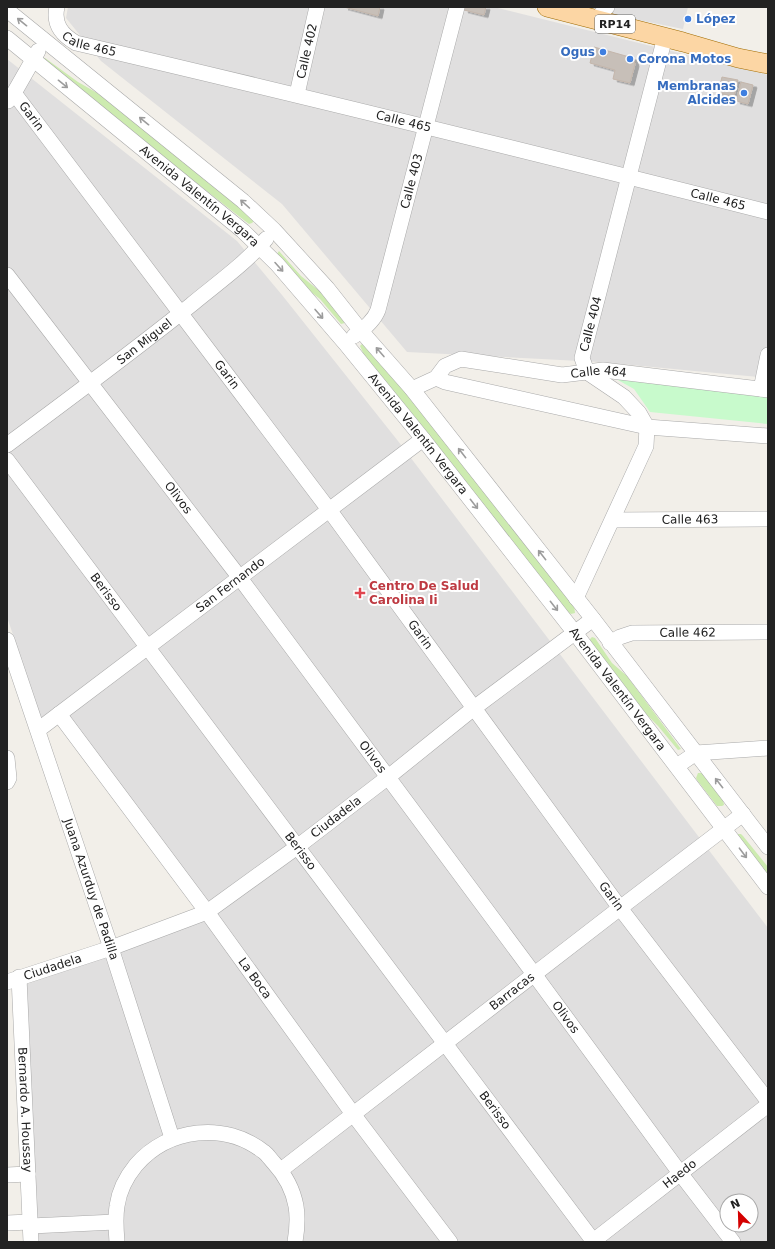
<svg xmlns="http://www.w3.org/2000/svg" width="775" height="1249" font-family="'DejaVu Sans',sans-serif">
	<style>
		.residential { fill: #e0dfdf; fill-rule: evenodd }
		.grass { fill: #cdebb0 }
		.park { fill: #c8facc }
		.building { fill: #c7bfb8; stroke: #c4b6ab; filter: url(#shadow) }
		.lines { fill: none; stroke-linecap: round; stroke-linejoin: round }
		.minor-casing { stroke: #a9a9a9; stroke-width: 16 }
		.major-casing { stroke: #a06b00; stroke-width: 20 }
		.minor { stroke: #fff; stroke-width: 15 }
		.major { stroke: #fcd6a4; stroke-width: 19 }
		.oneway { stroke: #9c9c9c }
		.shop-dot { fill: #3f7fe0; stroke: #fff; stroke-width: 1.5 }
		.health-dot { fill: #e0444e; stroke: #fff; stroke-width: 1.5 }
		.labels { text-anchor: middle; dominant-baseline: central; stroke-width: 4; stroke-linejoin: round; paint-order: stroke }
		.shield { fill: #fff; stroke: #646464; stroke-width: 1 }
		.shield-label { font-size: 11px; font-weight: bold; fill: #222 }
		.shop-label { font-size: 12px; font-weight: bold; fill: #366cbe; stroke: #fff; text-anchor: start }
		.street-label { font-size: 12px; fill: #222; stroke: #fff }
		.health-label { font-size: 12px; font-weight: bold; fill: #be3a42; stroke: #fff; text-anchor: start }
	</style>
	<defs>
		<filter id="shadow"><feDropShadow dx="4" dy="2.5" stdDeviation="0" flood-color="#0004"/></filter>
	</defs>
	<rect width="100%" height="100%" fill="#f2efe9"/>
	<path class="residential" d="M68 7H494L768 75V378L599 362 407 352 282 204 101 61 66 18Z
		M575 7H688L683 29Z
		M7 59 237 241 282 295 398 441 768 928V1242H37L27 984 216 915 59 705 41 718 7 617ZM727 1201H751V1225H727Z"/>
	<path class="grass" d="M42 58H45L78 82 99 94 251 215 254 221 252 223 249 224 245 221 111 116Z
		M279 251 301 276 322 293 345 323 341 324 320 299 306 288 277 254Z
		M362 344H364L371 349 574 605 575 613 571 614 568 612 364 355 360 346Z
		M592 637 595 638 612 663 627 676 681 749 678 750 658 726 642 710 589 640Z
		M698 773H703L723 800 724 805 722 806H717L697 780 696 778Z
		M738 834H741L743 836 768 867V876L737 836Z"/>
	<path class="park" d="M616 379 768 397V424L650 412 634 389Z"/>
	<path class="building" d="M344 7H380L378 16Z
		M465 7H486L484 15 464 10Z
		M594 47 633 58 635 64 630 83 613 79 615 70 590 63Z
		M722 77 738 80 734 96 718 93Z
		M741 82 753 85 748 104 736 101Z"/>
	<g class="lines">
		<defs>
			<g id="minor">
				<path id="s1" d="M57 7C53 24 62 35 76 43 308 97 538 154 768 212"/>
				<path d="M7 10 243 201 274 230 327 288 361 331 412 389 593 619 768 847"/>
				<path d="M596 20 607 7"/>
				<path id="s2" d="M7 38 243 231 277 264 345 343 423 439 575 633 768 887"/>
				<path id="s3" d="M14 93 330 511 620 908 768 1101"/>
				<path id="s4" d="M297 94 317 7"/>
				<path d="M8 101 14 93 38 51"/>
				<path id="s5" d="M7 275 240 578 534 974 680 1173 733 1242"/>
				<path id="s6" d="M354 336C364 329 374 321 378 310L457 7"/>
				<path d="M436 378 445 382 647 427 768 436"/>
				<path id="s7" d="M412 389 436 378 445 366 461 359 562 375 603 370 768 390"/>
				<path d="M761 389 768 355"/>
				<path id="s8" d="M7 445C69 399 131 353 191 305 216 284 245 264 266 239"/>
				<path id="s9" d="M7 460 594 1242"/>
				<path id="s10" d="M613 520 768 519"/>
				<path id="s11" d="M576 598 646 446 647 427 639 413 624 397 587 372 582 358 665 37"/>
				<path id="s12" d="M7 640 111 948 172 1138"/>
				<path id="s13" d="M610 643 620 637 632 633 768 632"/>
				<path id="s14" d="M59 714 207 912 353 1114 450 1242"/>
				<path id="s15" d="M38 730 423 439"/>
				<path d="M7 758 9 778 7 782"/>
				<path d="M677 766 696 753 768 748"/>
				<path id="s16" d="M19 977 31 1242"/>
				<path id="s17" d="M7 982 111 948 207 912 297 847 387 778 474 708 593 619"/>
				<path id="s18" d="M281 1170 620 908 743 814"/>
				<path d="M7 1175 28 1174"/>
				<path d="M7 1223 30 1222"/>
				<path d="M31 1226 115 1222"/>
				<path d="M117 1242C116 1230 115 1218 117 1206 119 1191 127 1176 136 1165 168 1128 225 1121 264 1152 268 1155 271 1160 274 1163 285 1175 293 1190 296 1206 298 1218 297 1230 295 1242"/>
				<path id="s19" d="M592 1242 768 1105"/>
			</g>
			<path id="major" d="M547 7 683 42 738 58 768 64"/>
		</defs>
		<use href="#minor" class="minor-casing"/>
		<use href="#major" class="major-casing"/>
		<use href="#minor" class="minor"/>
		<use href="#major" class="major"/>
	</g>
	<defs><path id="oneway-shaft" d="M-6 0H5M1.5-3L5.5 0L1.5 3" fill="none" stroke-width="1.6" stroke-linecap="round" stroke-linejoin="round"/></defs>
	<g class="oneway">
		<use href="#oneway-shaft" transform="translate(22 22) rotate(-141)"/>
		<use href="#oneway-shaft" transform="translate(63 84) rotate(39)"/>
		<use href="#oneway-shaft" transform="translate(144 121) rotate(-141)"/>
		<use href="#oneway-shaft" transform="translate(245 204) rotate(-138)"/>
		<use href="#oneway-shaft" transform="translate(279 267) rotate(48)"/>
		<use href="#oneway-shaft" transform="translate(319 314) rotate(49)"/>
		<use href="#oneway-shaft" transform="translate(380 352) rotate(-131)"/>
		<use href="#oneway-shaft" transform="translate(462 453) rotate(-128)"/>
		<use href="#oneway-shaft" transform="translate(474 504) rotate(52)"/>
		<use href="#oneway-shaft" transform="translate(542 555) rotate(-128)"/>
		<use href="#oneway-shaft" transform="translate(554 606) rotate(52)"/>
		<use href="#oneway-shaft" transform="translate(719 783) rotate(-128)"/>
		<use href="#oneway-shaft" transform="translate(743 853) rotate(53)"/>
	</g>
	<g class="shop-dot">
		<circle cx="688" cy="19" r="4"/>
		<circle cx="603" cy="52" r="4"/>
		<circle cx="630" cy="59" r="4"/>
		<circle cx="744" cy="93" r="4"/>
	</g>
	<path class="health-dot" d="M358 587h4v4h4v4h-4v4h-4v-4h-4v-4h4z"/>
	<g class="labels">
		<rect class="shield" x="595" y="15" width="40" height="18" rx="3"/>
		<g class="shield-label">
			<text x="615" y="24">RP14</text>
		</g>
		<g class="shop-label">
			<text x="696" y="19">López</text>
			<text x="595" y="52" text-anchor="end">Ogus</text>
			<text x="638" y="59">Corona Motos</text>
			<text x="736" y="86" text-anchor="end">Membranas<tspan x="736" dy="14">Alcides</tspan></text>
		</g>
		<g class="street-label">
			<text stroke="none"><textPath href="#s1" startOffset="57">Calle 465</textPath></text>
			<text stroke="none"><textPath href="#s4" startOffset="44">Calle 402</textPath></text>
			<text stroke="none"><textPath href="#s3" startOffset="29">Garin</textPath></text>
			<text stroke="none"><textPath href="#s1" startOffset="381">Calle 465</textPath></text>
			<text stroke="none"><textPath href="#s6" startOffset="169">Calle 403</textPath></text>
			<text stroke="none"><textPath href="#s2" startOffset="249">Avenida Valentín Vergara</textPath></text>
			<text stroke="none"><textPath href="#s1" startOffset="705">Calle 465</textPath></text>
			<text stroke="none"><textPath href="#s11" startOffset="319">Calle 404</textPath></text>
			<text stroke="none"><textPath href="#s8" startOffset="172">San Miguel</textPath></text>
			<text stroke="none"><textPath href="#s3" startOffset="353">Garin</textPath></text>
			<text stroke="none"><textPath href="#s7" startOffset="198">Calle 464</textPath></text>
			<text stroke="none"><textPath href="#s2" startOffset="573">Avenida Valentín Vergara</textPath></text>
			<text stroke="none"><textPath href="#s5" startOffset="281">Olivos</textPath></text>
			<text stroke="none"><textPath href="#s10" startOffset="77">Calle 463</textPath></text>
			<text stroke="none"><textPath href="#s15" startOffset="241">San Fernando</textPath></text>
			<text stroke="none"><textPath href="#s9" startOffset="165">Berisso</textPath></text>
			<text stroke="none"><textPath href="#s13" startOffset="80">Calle 462</textPath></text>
			<text stroke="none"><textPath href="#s3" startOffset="677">Garin</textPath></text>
			<text stroke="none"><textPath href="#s2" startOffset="897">Avenida Valentín Vergara</textPath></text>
			<text stroke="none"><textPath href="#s5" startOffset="605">Olivos</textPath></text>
			<text stroke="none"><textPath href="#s17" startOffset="372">Ciudadela</textPath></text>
			<text stroke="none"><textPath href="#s9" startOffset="489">Berisso</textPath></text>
			<text stroke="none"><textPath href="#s12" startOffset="263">Juana Azurduy de Padilla</textPath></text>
			<text stroke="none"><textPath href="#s3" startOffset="1001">Garin</textPath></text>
			<text stroke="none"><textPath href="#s17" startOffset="48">Ciudadela</textPath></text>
			<text stroke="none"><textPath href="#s14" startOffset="329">La Boca</textPath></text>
			<text stroke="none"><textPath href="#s18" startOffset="292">Barracas</textPath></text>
			<text stroke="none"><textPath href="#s5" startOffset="929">Olivos</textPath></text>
			<text stroke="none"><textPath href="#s16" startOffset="133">Bernardo A. Houssay</textPath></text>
			<text stroke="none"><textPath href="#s9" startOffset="813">Berisso</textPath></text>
			<text stroke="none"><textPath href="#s19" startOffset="111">Haedo</textPath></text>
		</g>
		<g class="health-label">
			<text x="369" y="586">Centro De Salud<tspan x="369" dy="14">Carolina Ii</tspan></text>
		</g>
	</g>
	<rect width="775" height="1249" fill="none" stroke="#222222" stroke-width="16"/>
	<g transform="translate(739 1213) rotate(337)"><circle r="19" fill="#ffffff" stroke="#a7a7a7"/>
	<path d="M0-3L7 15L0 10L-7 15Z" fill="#d40000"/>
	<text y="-6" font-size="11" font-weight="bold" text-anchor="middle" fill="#222222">N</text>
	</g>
</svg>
